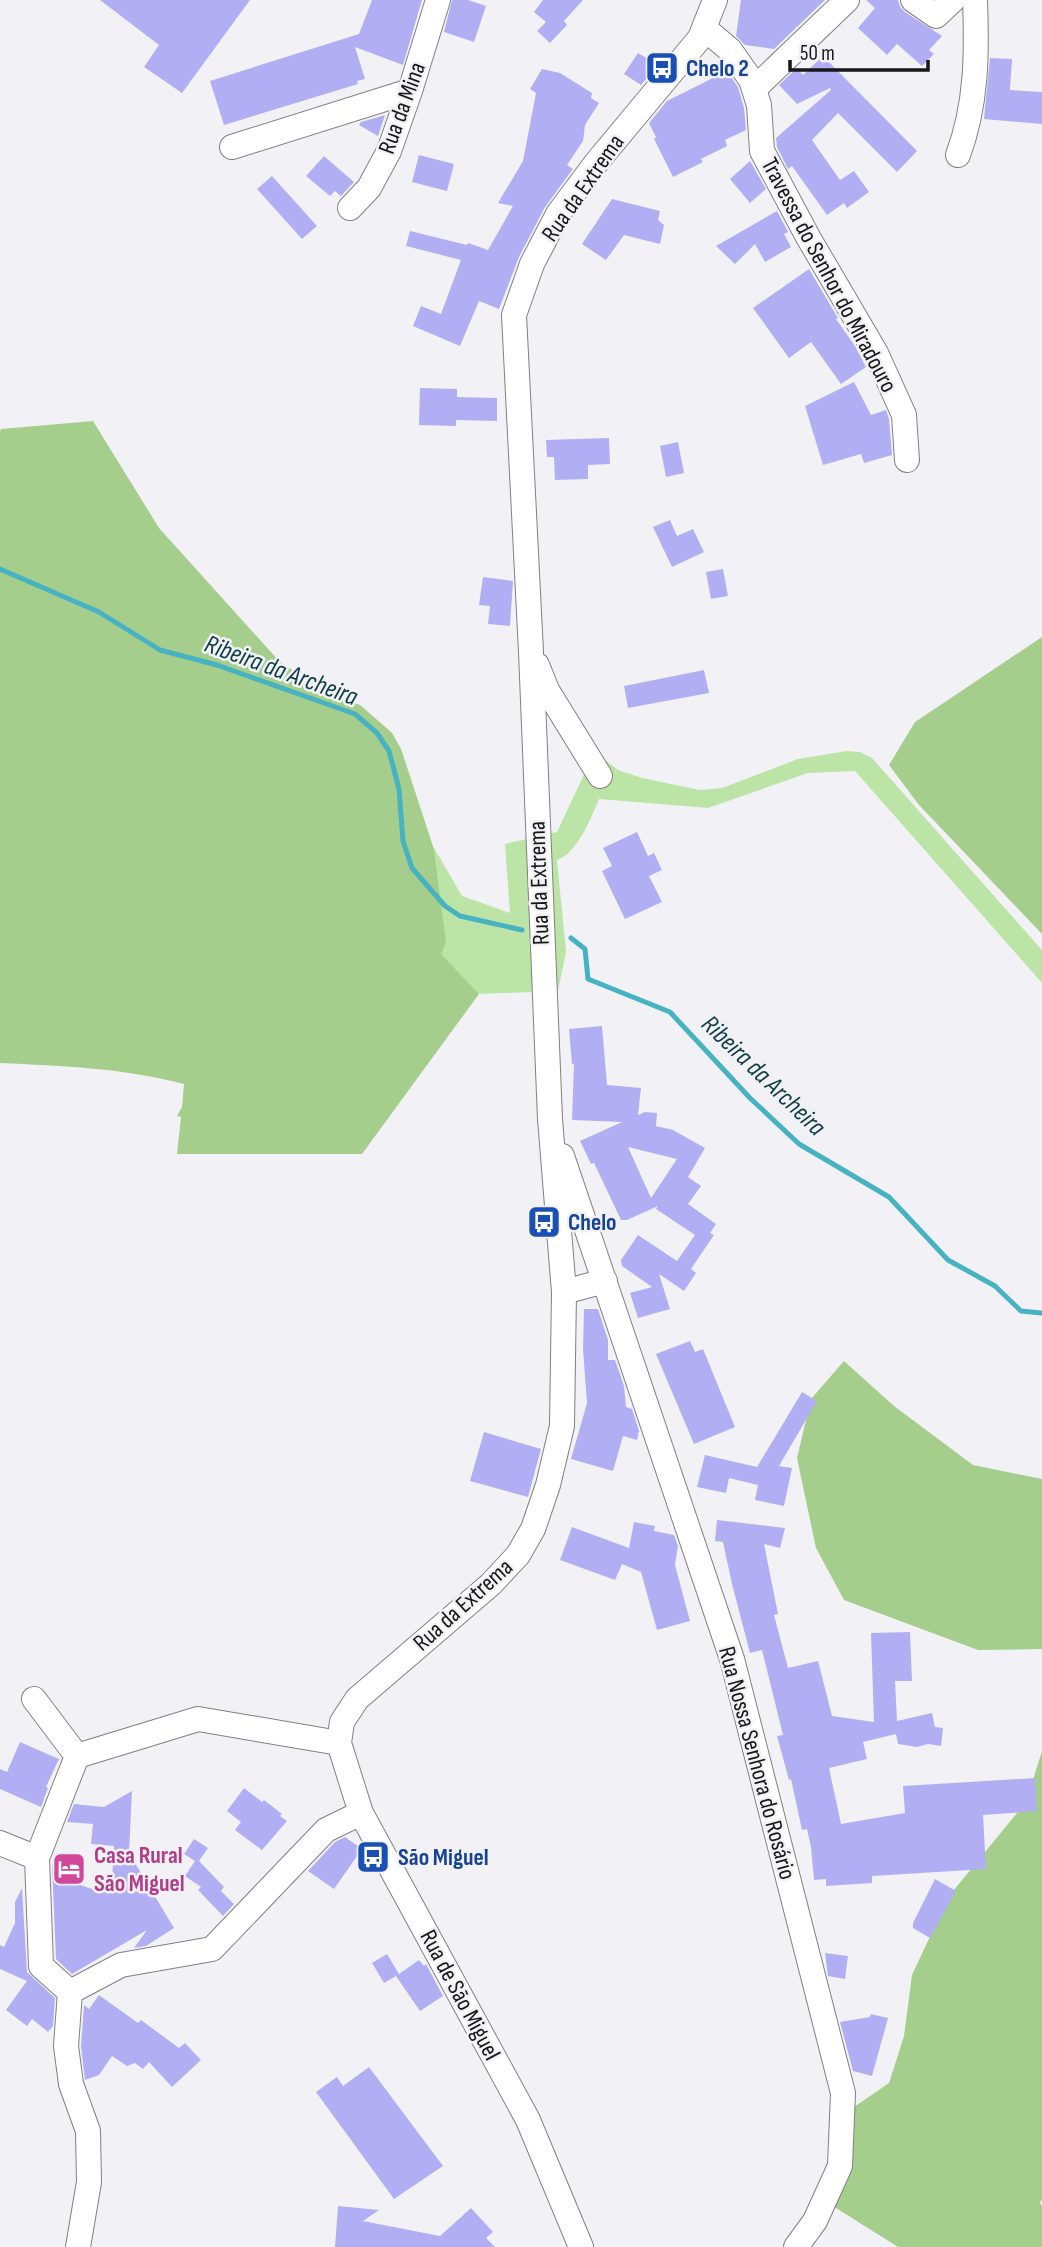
<svg xmlns="http://www.w3.org/2000/svg" width="1042" height="2247" font-family="'Sofia Sans Condensed',sans-serif">
	<style>
		.green { fill: #bde4a7 }
		.forest { fill: #a5ce8d }
		.lines { fill: none; stroke-linecap: round; stroke-linejoin: round }
		.stream { stroke: #47b3c2; stroke-width: 5 }
		.building { fill: #b1aef4; fill-rule: evenodd }
		.minor-casing { stroke: #808083; stroke-width: 26 }
		.minor { stroke: #fff; stroke-width: 24 }
		.labels { text-anchor: middle; dominant-baseline: central; stroke-width: 5; stroke-linejoin: round; paint-order: stroke }
		.transit-label { font-size: 24px; font-weight: bold; fill: #164399; stroke: #f2f2f6; text-anchor: start }
		.street-label { font-size: 24px; fill: #171718; stroke: #f2f2f6 }
		.hotel-label { font-size: 24px; font-weight: bold; fill: #b23c85; stroke: #f2f2f6; text-anchor: start }
		.water-label { font-size: 26px; font-style: italic; fill: #0d3f45; stroke: #f2f2f6 }
	</style>
	<rect width="100%" height="100%" fill="#f2f2f6"/>
	<path class="green" d="M0 556 164 643 360 705 392 733 401 749 433 846 462 896 510 913 505 844 557 832 588 766 599 755 618 770 642 778 700 790 722 788 798 759 847 751 860 752 872 758 1042 950V983L855 771 808 773 708 808 599 799C591 818 577 854 557 860L566 952 558 991 479 994 374 886Z"/>
	<path class="forest" d="M93 421 159 528 280 662 334 696 360 705 392 733 401 749 434 850 446 943 441 954 479 994 362 1154H177L181 1117 177 1116 182 1107 184 1084C124 1068 62 1066 0 1063V432L1 429Z
		M1042 637V934L919 805 889 765 915 722Z
		M844 1361 894 1406 973 1465 1042 1479V1649L978 1650 844 1600 816 1548 797 1458 811 1399Z
		M1042 1751V2199L1040 2203 1042 2206V2247H898L828 2203 835 2120 889 2083 904 2036 912 1975 949 1896 1026 1802Z"/>
	<g class="lines">
		<path class="stream" d="M0 569 99 612 160 650 217 665 355 714 377 733 389 751 399 789 403 841 412 868 445 906 460 916 522 930
			M571 938 585 949 588 979 670 1012 750 1098 799 1144 889 1197 948 1260 995 1286 1021 1311 1042 1313"/>
	</g>
	<path class="building" d="M100 0H250L182 93 144 67 159 45Z
		M372 0H422L403 65 355 47 365 79 357 81 358 84 224 125 210 81 359 34Z
		M452 0H468L486 6 474 42 444 32Z
		M543 0H583L564 21 567 25 550 43 537 31 546 22 534 12Z
		M741 0H825L774 49 745 45 736 36Z
		M866 0H898L900 7 905 12 942 36 929 50 934 54 922 66 897 44 887 55 858 28 875 8Z
		M638 53 658 65 641 85 624 74Z
		M823 56 917 151 897 172 838 113 812 140 840 180 854 171 869 192 847 208 844 203 827 215 792 166 788 169 777 147 776 138 831 90 830 88 797 104 779 85 797 68 803 75Z
		M990 58 1012 59 1010 90 1042 92V124L984 119Z
		M542 69 560 73 592 93 591 98 599 103 585 125 583 141 567 165 573 169 545 207 519 257 499 309 479 301 460 346 413 326 421 306 441 314 461 260 406 246 410 231 467 245 468 243 488 250 513 206 498 203 523 161 536 93 530 89Z
		M727 71 738 87 744 108 746 130 725 140 727 146 701 159 703 162 673 177 654 139 656 137 649 123 667 101Z
		M385 115 378 136 359 125 361 122Z
		M419 155 454 164 447 191 412 182Z
		M324 156 354 182 341 196 335 191 330 196 306 176Z
		M750 161 766 189 750 203 730 179Z
		M272 176 317 226 302 239 257 189Z
		M612 199 660 211 658 220 664 225 660 244 624 235 606 260 582 244Z
		M777 211 788 232 784 234 791 247 765 262 755 244 735 264 716 246Z
		M809 269 838 318 836 319 855 346 866 367 841 384 811 342 789 358 753 308Z
		M854 382 871 415 886 410 889 419 892 455 864 463 861 454 823 465 805 406Z
		M420 388 457 389V397L497 398V421L456 420V426L419 425Z
		M609 438 610 464 588 465V479L555 480 554 457H547L546 440Z
		M678 442 684 473 666 477 660 446Z
		M670 520 677 536 693 529 704 552 672 567 653 527Z
		M723 569 728 596 711 599 706 572Z
		M483 577 513 581 510 626 488 624 490 606 479 605Z
		M704 670 709 693 628 708 624 686Z
		M637 832 648 856 654 853 662 870 649 876 662 902 625 919 602 871 612 866 603 848Z
		M602 1026 607 1085 641 1088 638 1115 645 1112 657 1113 656 1126 673 1130 705 1148 688 1177 701 1186 688 1204 716 1224 710 1233 714 1235 691 1269 696 1273 684 1291 659 1274 670 1309 638 1318 630 1293 652 1287 622 1266 621 1260 638 1235 677 1261 695 1235 656 1209 658 1206 627 1220H621L594 1163 591 1164 580 1141 622 1122 572 1120 574 1064H572L569 1029ZM628 1147 677 1159 651 1198Z
		M584 1309H598L608 1340V1360H615L624 1386 626 1407 632 1409 639 1431 637 1440 623 1436 613 1471 571 1459 587 1403 583 1349Z
		M690 1341 695 1352 703 1349 735 1427 694 1444 656 1354Z
		M802 1392 817 1401 779 1466 792 1468 784 1506 755 1500 758 1485 729 1478 726 1493 697 1487 705 1455 757 1467Z
		M484 1432 541 1449 528 1497 470 1481Z
		M717 1520 785 1528 780 1548 764 1544 778 1614 774 1615 788 1668 818 1661 832 1716 874 1722 871 1633 910 1632 912 1681H895L897 1721 932 1713 935 1727 943 1728 941 1746 928 1744 917 1747 898 1744 896 1734 863 1742 867 1759 829 1768 841 1824 905 1813 903 1786 1035 1778 1037 1811 983 1815 986 1869 872 1876V1883L826 1886V1879L814 1880 811 1847 807 1829 802 1830 791 1779 789 1780 777 1736 783 1735 762 1650 750 1653 732 1584 723 1542 715 1541Z
		M634 1522 655 1526 654 1531 674 1535 678 1546 675 1565 690 1621 657 1630 641 1572 622 1564 615 1580 560 1560 572 1527 629 1548Z
		M20 1742 59 1759 46 1787 48 1788 41 1807 0 1789V1769L7 1772Z
		M244 1788 262 1802 264 1800 282 1814 280 1816 287 1821 262 1850 235 1830 241 1822 227 1811Z
		M132 1791 129 1853 174 1928 146 1946 134 1948 147 1930 72 1974 56 1959 52 1865 61 1866 60 1878 95 1890 112 1880 114 1846 91 1844 93 1824 67 1822 74 1804 104 1807Z
		M345 1837 362 1849 334 1889 308 1871 335 1842Z
		M194 1839 208 1848 199 1861 224 1887 221 1891 234 1904 223 1916 198 1890 201 1887 185 1876 195 1861 184 1854Z
		M935 1879 956 1891 930 1938 913 1928V1923Z
		M22 1888 27 1972 55 1998 53 2026 48 2032 32 2019 27 2026 6 2010 27 1981 0 1969V1945L4 1947 15 1923V1902Z
		M825 1953 848 1956 845 1979 828 1976Z
		M387 1954 399 1974 419 1960 424 1966 426 1964 443 1996 420 2011 396 1976 384 1983 372 1963Z
		M99 1995 138 2023 141 2020 179 2048 185 2043 201 2060 172 2087 149 2062 143 2069 135 2063 127 2066 112 2056 99 2075 85 2080 81 2046 84 2005 89 2009Z
		M871 2014 888 2018 872 2076 853 2071 840 2022 870 2017Z
		M369 2067 443 2166 394 2199 316 2092 337 2077 343 2086Z
		M338 2206 379 2210 363 2221 440 2236 471 2208 493 2232 486 2238 495 2247H335Z"/>
	<g class="lines">
		<defs>
			<path id="minor" d="M913 0 936 16 953 0
				M704 28 730 50 751 80 759 105 762 151 808 237 876 353 904 415 907 460
				M754 89 847 0
				M232 147 410 91
				M958 155C977 104 977 53 975 0
				M350 208 369 188 389 151 410 91 438 0
				M537 665 547 690 600 776
				M562 1156 732 1659 843 2093 840 2166 815 2221 796 2247
				M564 1292 605 1281
				M34 1699 77 1756
				M77 1756 198 1719 339 1743
				M0 1843 37 1858
				M70 1992 121 1965 212 1949 326 1830 361 1813
				M70 1992 66 2046 71 2084 88 2131 89 2182 78 2247
				M70 1992 41 1966 37 1858 77 1756
				M581 2247 528 2120 361 1813 339 1743 342 1722 357 1699 491 1584 518 1555 533 1529 548 1485 562 1426 564 1292 550 1119 531 652 514 315 532 264 558 214 596 163 700 38 715 0"/>
		</defs>
		<use href="#minor" class="minor-casing"/>
		<use href="#minor" class="minor"/>
	</g>
	<defs>
		<symbol id="bus-square" viewBox="-11 -11 22 22"><rect x="-9" y="-9" width="18" height="18" rx="4" fill="#1a4fb4" stroke="#f2f2f6"/><path d="M-5-6H5V4H4V6H2V4H-2V6H-4V4H-5ZM-3.5-4V0h7V-4ZM-3.5 1.2v1.5H-2V1.2ZM2 1.2v1.5H3.5V1.2Z" fill="#fff"/></symbol>
		<symbol id="hotel-square" viewBox="-11 -11 22 22"><rect x="-9" y="-9" width="18" height="18" rx="4" fill="#d1479c" stroke="#f2f2f6"/><path d="M-6-4.5h1.5V1H6V5H4.5V3h-9V5H-6ZM-4 0a1.8 1.8 0 1 1 3.6 0ZM.5 0V-2.5h3Q6-2.5 6 0Z" fill="#fff"/></symbol>
	</defs>
	<g fill-rule="evenodd">
		<use href="#bus-square" x="643" y="49" width="38" height="38"/>
		<use href="#bus-square" x="525" y="1203" width="38" height="38"/>
		<use href="#bus-square" x="354" y="1838" width="38" height="38"/>
		<use href="#hotel-square" x="50" y="1850" width="38" height="38"/>
	</g>
	<g class="labels">
		<g class="transit-label">
			<text x="686" y="68">Chelo 2</text>
			<text x="568" y="1222">Chelo</text>
			<text x="398" y="1857">São Miguel</text>
		</g>
		<g class="street-label">
			<text transform="translate(402 108) rotate(-70)">Rua da Mina</text>
			<text transform="translate(583 188) rotate(-55)">Rua da Extrema</text>
			<text transform="translate(829 275) rotate(62)">Travessa do Senhor do Miradouro</text>
			<text transform="translate(539 883) rotate(-92)">Rua da Extrema</text>
			<text transform="translate(463 1605) rotate(-42)">Rua da Extrema</text>
			<text transform="translate(757 1763) rotate(75)">Rua Nossa Senhora do Rosário</text>
			<text transform="translate(460 1995) rotate(62)">Rua de São Miguel</text>
		</g>
		<g class="hotel-label">
			<text x="94" y="1855">Casa Rural<tspan x="94" dy="28">São Miguel</tspan></text>
		</g>
		<g class="water-label">
			<text transform="translate(281 671) rotate(20)">Ribeira da Archeira</text>
			<text transform="translate(763 1076) rotate(44)">Ribeira da Archeira</text>
		</g>
	</g>
	<path d="M790 60v10h138v-10" fill="none" stroke="#171718" stroke-width="3.5"/>
	<text x="800" y="60" font-size="21" fill="#171718" stroke="#f2f2f6" stroke-width="5" paint-order="stroke">50 m</text>
</svg>
